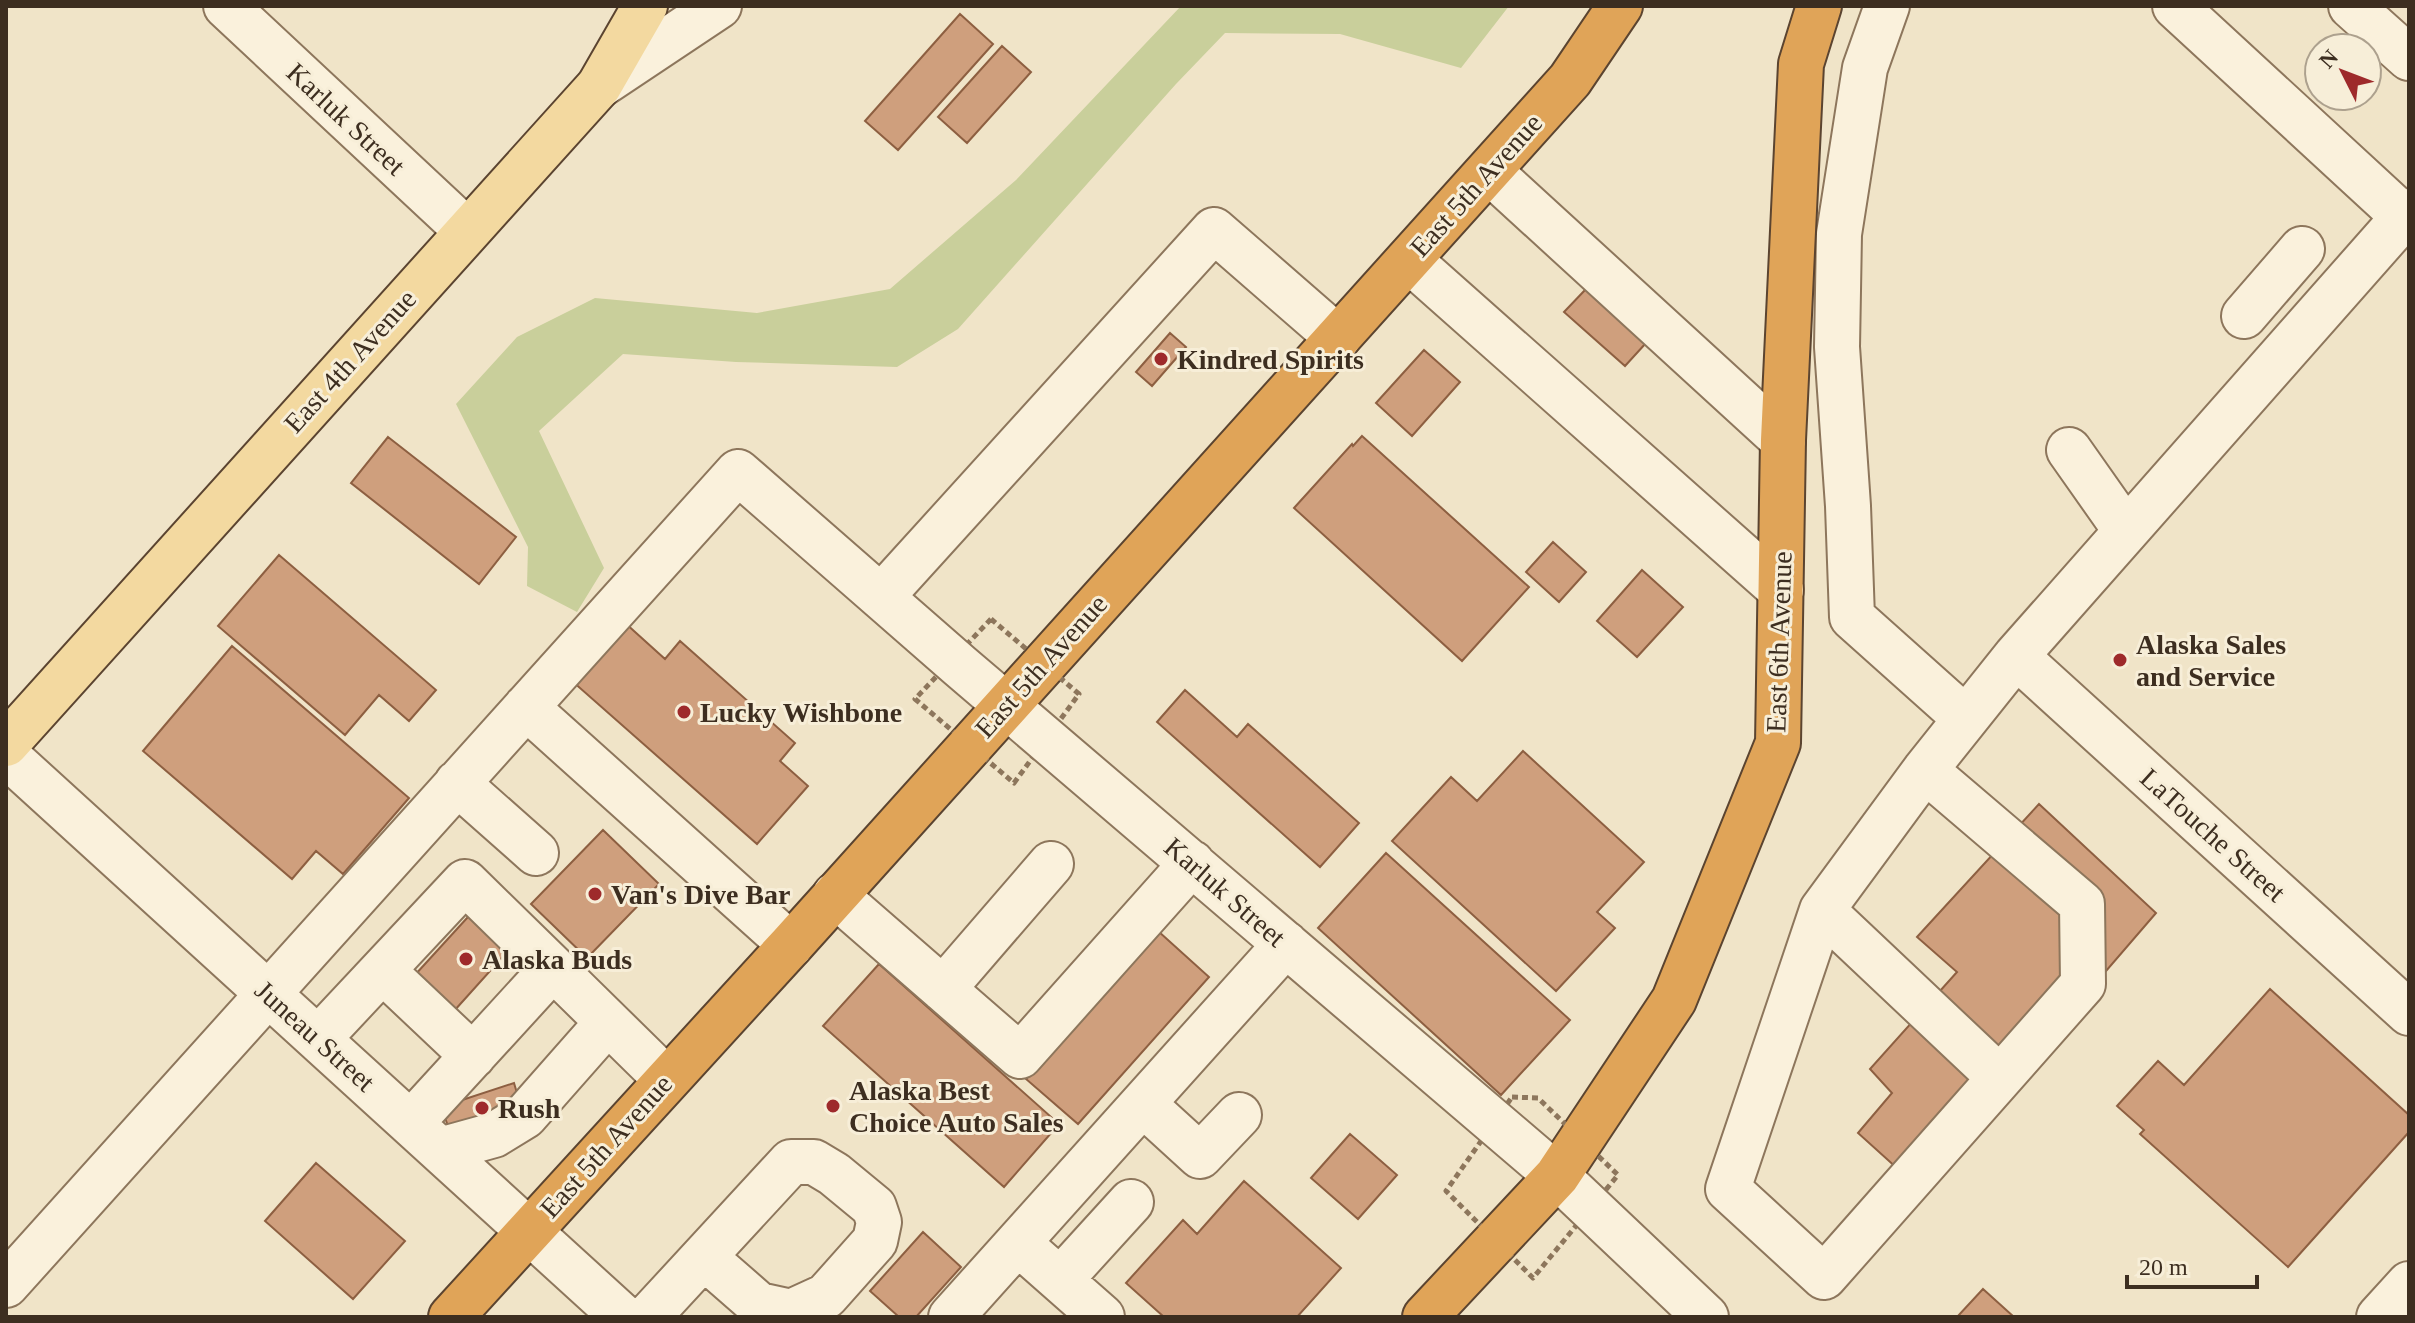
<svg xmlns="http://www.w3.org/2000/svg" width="2415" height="1323" font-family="'Times New Roman',serif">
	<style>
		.green { fill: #c9cf9b }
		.building { fill: #cf9f7d; stroke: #8d5f41; stroke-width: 2 }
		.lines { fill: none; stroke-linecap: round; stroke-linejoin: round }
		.minor-casing { stroke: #8d765c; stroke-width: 48 }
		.major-casing { stroke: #5b4430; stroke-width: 48 }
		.highway-casing { stroke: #5b4430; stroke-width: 48 }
		.path { stroke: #8d765c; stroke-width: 5; stroke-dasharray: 6 4; stroke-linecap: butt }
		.minor { stroke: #faf1dc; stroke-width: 44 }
		.major { stroke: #f3d9a0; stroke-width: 44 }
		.highway { stroke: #e0a458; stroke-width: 44 }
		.poi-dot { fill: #9e2a2b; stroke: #f7eed8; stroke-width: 3 }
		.labels { text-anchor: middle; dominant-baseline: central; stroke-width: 6; stroke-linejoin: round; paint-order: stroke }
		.street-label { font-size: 28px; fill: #3d2e20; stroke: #f7eed8 }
		.poi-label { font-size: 28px; font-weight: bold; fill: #3d2e20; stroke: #f7eed8; text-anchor: start }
	</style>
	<rect width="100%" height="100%" fill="#f0e4c8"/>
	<path class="green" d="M1181 6H1509L1461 68 1340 34 1225 33 1176 84 958 329 897 367 736 362 623 354 539 431 604 568 577 612 527 586 528 547 456 404 517 337 595 298 757 313 890 289 1016 180Z"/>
	<path class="building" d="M960 14 993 44 898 150 865 121Z
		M1002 46 1031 72 967 143 938 117Z
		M1586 289 1646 343 1625 366 1564 312Z
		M1170 333 1186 347 1152 386 1136 372Z
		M1424 350 1460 382 1412 436 1376 403Z
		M1362 436 1529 587 1462 661 1294 508 1352 444 1353 446Z
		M388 437 516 537 479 584 351 483Z
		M1553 542 1586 572 1559 602 1526 572Z
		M279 555 436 690 409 721 379 695 345 735 218 626Z
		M1642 570 1683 607 1637 657 1597 621Z
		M624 622 665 659 680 641 795 743 780 761 808 786 757 844 572 681Z
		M232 646 409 798 343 874 316 851 292 879 143 751Z
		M1185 690 1237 737 1248 724 1359 823 1320 867 1157 722Z
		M1523 751 1644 862 1597 912 1615 928 1556 991 1392 841 1451 777 1477 801Z
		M2039 804 2156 913 1919 1188 1858 1133 1892 1093 1870 1069 1957 972 1917 937Z
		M603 830 659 884 587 958 531 904Z
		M1386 853 1570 1020 1501 1095 1318 928Z
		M478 906 517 941 454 1011 414 976Z
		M1158 931 1209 977 1078 1124 1026 1079Z
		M879 964 1059 1124 1004 1187 823 1026Z
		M2270 989 2409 1115V1132L2288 1267 2140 1134 2144 1130 2117 1106 2158 1061 2184 1085Z
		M514 1083 522 1110 451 1134 441 1107Z
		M1350 1134 1397 1175 1358 1219 1311 1178Z
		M316 1163 405 1241 353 1299 265 1221Z
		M1244 1181 1341 1268 1297 1317H1164L1126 1283 1183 1220 1197 1234Z
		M923 1232 961 1267 916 1317H899L870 1291Z
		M1983 1289 2014 1317H1957Z"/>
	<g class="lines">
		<defs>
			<path id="minor" d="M226 6 467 231
				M1887 6 1865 68 1839 234 1837 347 1848 506 1852 617 1965 718
				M2175 6 2404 217
				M2351 6 2409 58
				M599 86 719 6
				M1489 171 1783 440
				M1409 260 1781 590
				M2244 316 2302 249
				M2069 450 2126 531
				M881 597 1214 230 1338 338
				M2016 656 2409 1013
				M526 707 791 945
				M6 755 623 1317
				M1925 770 2082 904 2083 984 1824 1277 1728 1189 1822 910 1925 770 2016 656 2409 211
				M457 783 536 853
				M835 895 1020 1056 1192 863
				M1822 910 2000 1078
				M383 971 473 1056
				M943 989 1051 864
				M318 1039 465 882 553 968
				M1143 1104 1200 1156 1239 1115
				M411 1123 553 968 666 1079
				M440 1150 494 1135 525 1116 607 1023
				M1018 1243 1102 1317
				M1060 1280 1131 1202
				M6 1285 738 472 960 666 1557 1176 1706 1317
				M648 1317 791 1162H814L834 1174 874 1207 879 1222 875 1241 826 1296 791 1312 759 1305 704 1257
				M951 1317 1286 944
				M2379 1317 2409 1284"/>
			<path id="major" d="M6 744 599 86 645 6"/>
			<path id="highway" d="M451 1317 791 945 1570 80 1620 6
				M1425 1317 1557 1176 1674 1000 1778 743 1783 440 1801 64 1819 6"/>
		</defs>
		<use href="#minor" class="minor-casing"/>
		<use href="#major" class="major-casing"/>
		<use href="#highway" class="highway-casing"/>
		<path class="path" d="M991 619 1079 694 1014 783 915 699Z
			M1512 1097 1538 1098 1618 1175 1533 1278 1446 1191Z"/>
		<use href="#minor" class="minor"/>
		<use href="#major" class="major"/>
		<use href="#highway" class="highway"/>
	</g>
	<g class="poi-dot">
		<circle cx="1161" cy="359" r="8"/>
		<circle cx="2120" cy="660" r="8"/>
		<circle cx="684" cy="712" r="8"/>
		<circle cx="595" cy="894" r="8"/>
		<circle cx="466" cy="959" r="8"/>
		<circle cx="833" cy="1106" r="8"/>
		<circle cx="482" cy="1108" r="8"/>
	</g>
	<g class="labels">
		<g class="street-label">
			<text transform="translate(346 119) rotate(43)">Karluk Street</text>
			<text transform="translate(1476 185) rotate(-48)">East 5th Avenue</text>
			<text transform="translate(350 361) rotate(-48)">East 4th Avenue</text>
			<text transform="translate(1779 642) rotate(-88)">East 6th Avenue</text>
			<text transform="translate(1041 666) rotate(-48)">East 5th Avenue</text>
			<text transform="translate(2213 835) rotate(42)">LaTouche Street</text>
			<text transform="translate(1225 892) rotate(41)">Karluk Street</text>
			<text transform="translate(315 1036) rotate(42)">Juneau Street</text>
			<text transform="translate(606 1146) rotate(-48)">East 5th Avenue</text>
		</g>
		<g class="poi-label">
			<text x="1177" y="359">Kindred Spirits</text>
			<text x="2136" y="644">Alaska Sales<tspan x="2136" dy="32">and Service</tspan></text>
			<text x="700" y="712">Lucky Wishbone</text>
			<text x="611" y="894">Van's Dive Bar</text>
			<text x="482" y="959">Alaska Buds</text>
			<text x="849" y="1090">Alaska Best<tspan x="849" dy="32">Choice Auto Sales</tspan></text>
			<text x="498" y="1108">Rush</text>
		</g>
	</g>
	<rect width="2415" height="1323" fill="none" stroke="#3d2e20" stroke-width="16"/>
	<g transform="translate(2343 72) rotate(312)"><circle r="38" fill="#f7eed8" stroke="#ada18e" stroke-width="2"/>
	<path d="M0-6L14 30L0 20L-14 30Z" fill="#9e2a2b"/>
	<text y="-12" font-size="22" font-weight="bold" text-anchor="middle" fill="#3d2e20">N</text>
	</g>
	<path d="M2127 1275v12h130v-12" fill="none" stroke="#3d2e20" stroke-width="4"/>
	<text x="2139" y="1275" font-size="24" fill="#3d2e20" stroke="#f7eed8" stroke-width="6" paint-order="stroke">20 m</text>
</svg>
